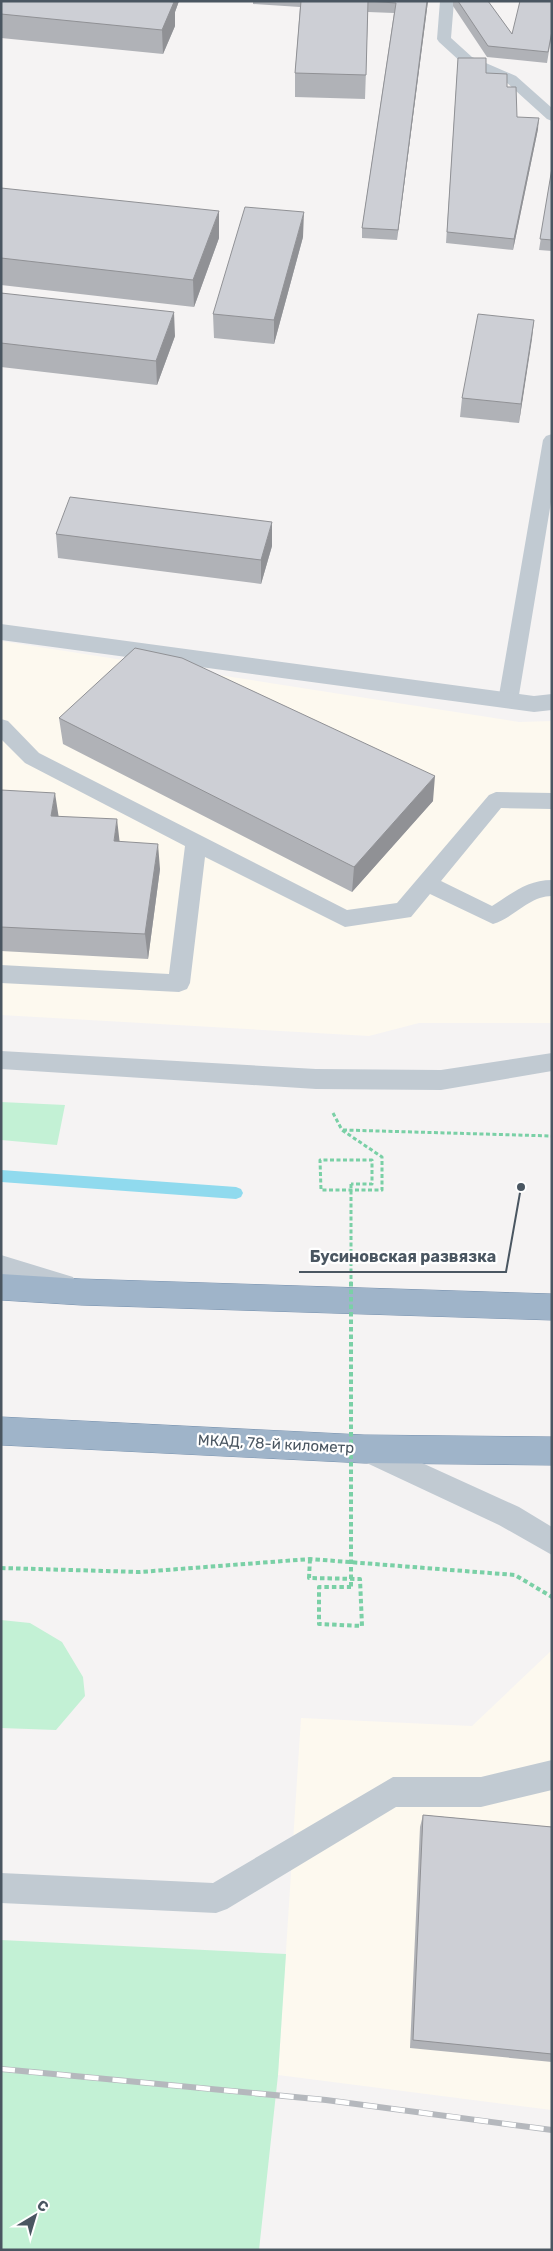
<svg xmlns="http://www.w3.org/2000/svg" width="553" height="2251" font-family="Rubik,sans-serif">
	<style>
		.commercial { fill: #fdf9ef }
		.green { fill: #c3f1d5 }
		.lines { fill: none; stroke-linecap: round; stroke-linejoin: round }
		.stream { fill: #90daee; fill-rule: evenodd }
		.trunk-casing { stroke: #7690ad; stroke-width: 1 }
		.path-far1 { stroke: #7ad0a6; stroke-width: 3; stroke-dasharray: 4 2.5; stroke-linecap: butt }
		.path { stroke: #7ad0a6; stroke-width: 4; stroke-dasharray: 4.5 3; stroke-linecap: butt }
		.service { fill: #c1cad2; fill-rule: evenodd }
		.minor { fill: #c1cad2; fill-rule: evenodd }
		.trunk { fill: #9fb4c9; fill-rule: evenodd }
		.rail-casing { stroke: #b5b8bd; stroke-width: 6 }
		.rail { stroke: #fff; stroke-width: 4.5; stroke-dasharray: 14; stroke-linecap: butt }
		.path-bridge-far1 { stroke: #7ad0a6; stroke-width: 3; stroke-dasharray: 4 2.5; stroke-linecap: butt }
		.path-bridge { stroke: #7ad0a6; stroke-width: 4; stroke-dasharray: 4.5 3; stroke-linecap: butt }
		.wall { fill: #b0b2b7 }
		.shaded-wall { fill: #909195 }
		.building { fill: #cdcfd5; stroke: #909195 }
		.labels { text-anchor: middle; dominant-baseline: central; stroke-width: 4.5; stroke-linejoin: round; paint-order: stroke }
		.street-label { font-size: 15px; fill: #4a5661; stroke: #fff }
		.leader { fill: none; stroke: #4a5661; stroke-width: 2 }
		.callout-dot { fill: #4a5661; stroke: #fff; stroke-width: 2 }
		.callout-label { font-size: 16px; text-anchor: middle; font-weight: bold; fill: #4a5661; stroke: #fff; stroke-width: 4.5; stroke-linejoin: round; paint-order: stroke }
	</style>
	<rect width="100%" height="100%" fill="#f5f3f3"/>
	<path class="commercial" d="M1 641 519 722 552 721V1023H419L369 1036 1 1015Z
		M552 1650V2110L278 2075 301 1718 472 1726Z"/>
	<path class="green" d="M1 1102 65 1105 57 1145 1 1140Z
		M1 1620 30 1623 62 1642 83 1677 85 1696 56 1730 1 1728Z
		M1 1940 286 1954 278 2075 259 2250H1Z"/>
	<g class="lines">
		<path class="stream" d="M1 1170 236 1187 241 1189 243 1193 241 1197 236 1199 1 1182Z"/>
		<defs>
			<path id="trunk" d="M1 1274 81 1279 552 1294V1320L81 1305 1 1300Z
				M1 1417 364 1435 552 1437V1465L364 1463 1 1445Z"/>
		</defs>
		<use href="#trunk" class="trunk-casing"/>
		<path class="path-far1" d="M333 1113 342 1130 382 1157V1190H321L320 1160H372V1184H351
			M343 1130 552 1136"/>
		<path class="path" d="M310 1559 309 1578 360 1579 362 1626 319 1624V1587H351
			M1 1568 140 1572 310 1559 515 1575 552 1597"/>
		<path class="service" d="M440 1H454L451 38 472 57 516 76 552 108V121L547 119 506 82 462 63 439 42 437 39Z
			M552 434V496L518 701 515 706 508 708 501 706 498 701 543 440 546 436Z
			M1 719 8 721 39 753 347 910 397 903 489 795 496 792 552 793V809L501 808 441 881 492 906C513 893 527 880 552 880V896C529 896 514 918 493 924L430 894 411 917 345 927 205 857 190 983 187 989 179 992 1 983V965L169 974 185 846 25 763 1 739Z
			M1 1051 316 1069 441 1070 552 1053V1071L441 1090 316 1089 1 1069Z
			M365 1437 519 1507 552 1527V1555L499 1525 356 1458 352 1449 356 1440Z
			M552 1760V1790L481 1807H396L227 1909 216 1913 1 1903V1873L213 1883 393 1777H481Z"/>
		<path class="minor" d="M1 624 534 696 552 694V710L534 712 1 640Z
			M1 1255 73 1277 78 1286 73 1295 63 1299 1 1281Z"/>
		<use href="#trunk" class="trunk"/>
		<defs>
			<path id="rail" d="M1 2069 326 2100 552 2130"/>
		</defs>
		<use href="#rail" class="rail-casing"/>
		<use href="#rail" class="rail"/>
		<path class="path-bridge-far1" d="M351 1184V1284"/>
		<path class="path-bridge" d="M351 1282V1587"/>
	</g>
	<path class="wall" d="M1 1H179L175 12V26L163 54 1 38Z
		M253 1H428L397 240 362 238V228L394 13 368 12 365 99 295 97V73L300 7 253 4Z
		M453 1H488L512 34 552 33 547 63 487 57 453 6Z
		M458 58 507 87 517 117 538 129 513 250 446 243Z
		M552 168V251L539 250Z
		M1 188 219 238 194 307 1 285Z
		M303 237 274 344 214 338 213 314Z
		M1 293 175 336 157 385 1 367Z
		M534 320 519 423 460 417 462 398Z
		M56 534 272 546 261 584 58 558Z
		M59 718 433 801 352 892 63 744Z
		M1 790 58 816 119 842 160 869 148 959 1 951Z
		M423 1815 552 1827V2062L410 2048 420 1827Z"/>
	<path class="shaded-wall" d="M172 1H179L175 12V26L163 54 162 30 172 6Z
		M427 1H428L397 240 398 230Z
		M539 118 538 129 513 250 514 239Z
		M219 211V238L194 307 193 280Z
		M304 212 303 237 274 344V320Z
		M174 312 175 336 157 385 156 361Z
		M534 320 532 339 519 423 521 404Z
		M272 522V546L261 584V560Z
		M435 776 433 801 352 892 354 867Z
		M55 793 59 819 51 816Z
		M117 819 120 845 114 841Z
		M158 844 160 869 148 959 145 934Z"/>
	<path class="building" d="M1 1H164L174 2 162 30 1 14Z
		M301 1H368L366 75 295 73Z
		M368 1H427L398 230 362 228 396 3Z
		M458 1H488L512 34 520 1H552V31L548 52 488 46Z
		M458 58H486V73L507 74V87H516L517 117 539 118 514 239 447 232Z
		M552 168V240L540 239Z
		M1 188 219 211 193 280 1 258Z
		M245 207 304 212 274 320 213 314Z
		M1 293 174 312 156 361 1 343Z
		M478 314 534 320 521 404 462 398Z
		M70 497 272 522 261 560 56 534Z
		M135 648 182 658 435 776 354 867 59 718Z
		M1 790 55 793 51 816 117 819 114 841 158 844 145 934 1 927Z
		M423 1815 552 1827V2054L413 2040Z"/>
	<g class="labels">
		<g class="street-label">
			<text transform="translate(276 1444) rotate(3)">МКАД, 78-й километр</text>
		</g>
	</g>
	<path class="leader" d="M521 1187L506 1272H299"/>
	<circle class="callout-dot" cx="521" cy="1187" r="5"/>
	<g class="callout-label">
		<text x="403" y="1262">Бусиновская развязка</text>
	</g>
	<rect width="553" height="2251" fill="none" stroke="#4a5661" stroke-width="5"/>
	<g transform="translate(35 2216) rotate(38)" stroke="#ffffff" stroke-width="4" paint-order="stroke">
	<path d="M0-4L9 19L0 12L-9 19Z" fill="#4a5661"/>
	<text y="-8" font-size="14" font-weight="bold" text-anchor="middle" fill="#4a5661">С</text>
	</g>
</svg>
